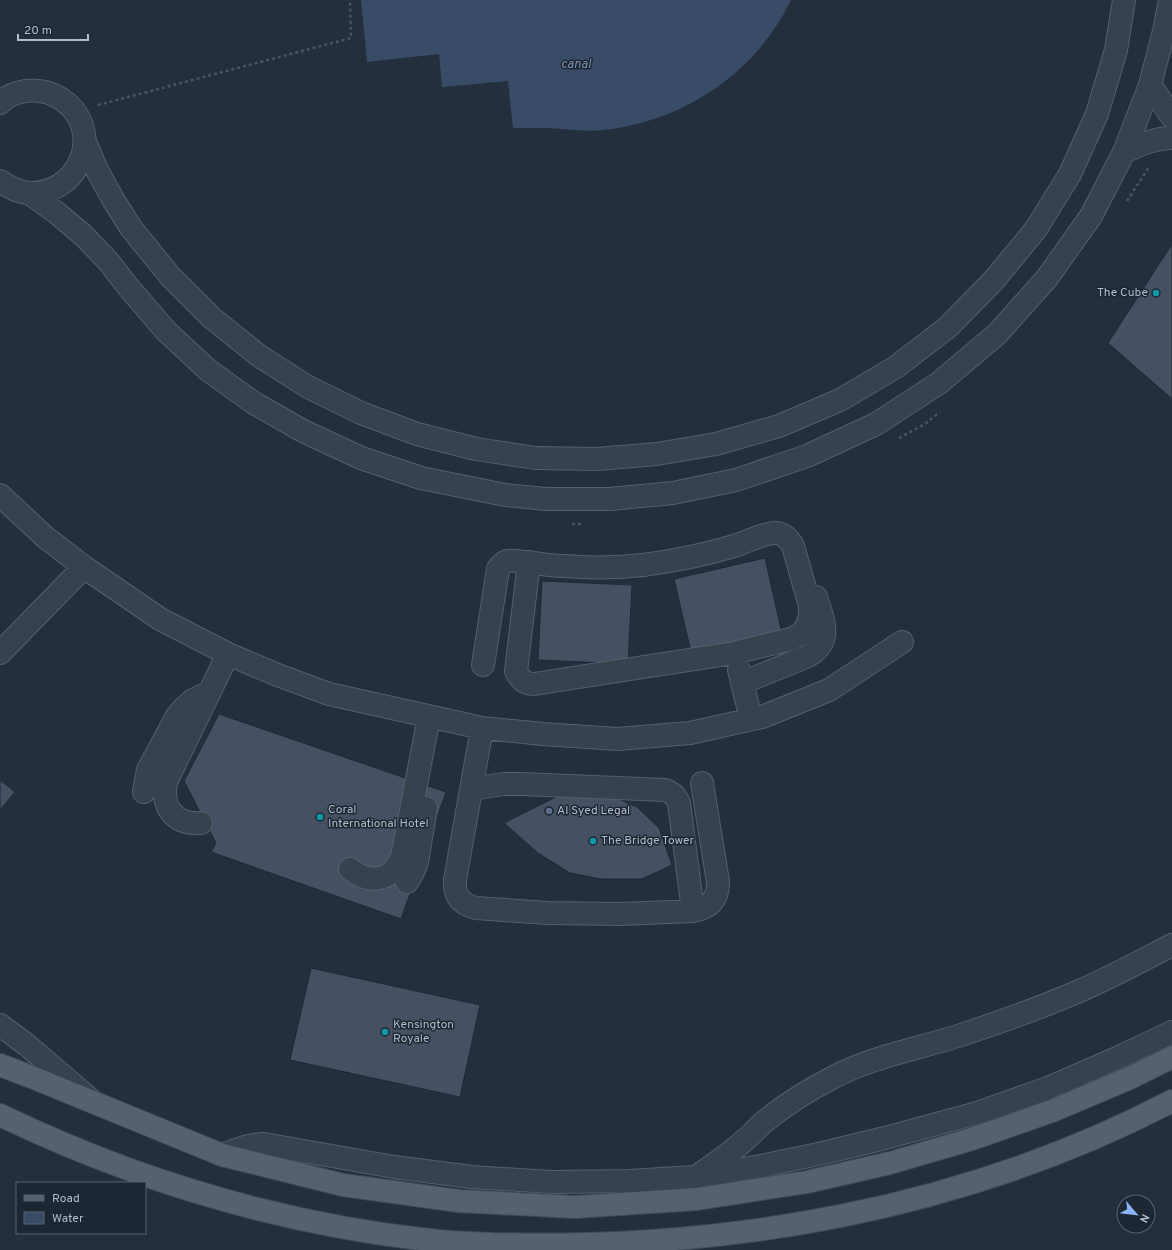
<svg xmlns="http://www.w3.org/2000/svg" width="1172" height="1250" font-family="Overpass,sans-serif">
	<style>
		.water { fill: #394c67 }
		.building { fill: #455162; stroke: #1f2835 }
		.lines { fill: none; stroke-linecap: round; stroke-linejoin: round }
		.minor-casing { stroke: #565f6c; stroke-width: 24 }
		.major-casing { stroke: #414a57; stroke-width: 24 }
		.path { stroke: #44595c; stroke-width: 2.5; stroke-dasharray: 3 3; stroke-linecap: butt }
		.minor { stroke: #38414e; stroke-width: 22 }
		.major { stroke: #56606e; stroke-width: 22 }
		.culture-dot { fill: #0f9aa8; stroke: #1d2633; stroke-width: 1.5 }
		.service-dot { fill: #5c6f8a; stroke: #1d2633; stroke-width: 1.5 }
		.labels { text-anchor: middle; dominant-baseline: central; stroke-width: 3; stroke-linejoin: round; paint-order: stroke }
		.poi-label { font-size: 12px; fill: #b4bcc9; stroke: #1d2633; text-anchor: start }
		.water-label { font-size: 13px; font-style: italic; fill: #7c92b1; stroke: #1d2633 }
	</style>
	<rect width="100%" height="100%" fill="#242f3e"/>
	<path class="water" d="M361 0H791C756 73 684 121 604 130 585 132 566 129 547 128 536 128 524 128 513 128L508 81 442 87 439 54 367 62Z"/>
	<path class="building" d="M1172 244V399L1108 343Z
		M765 558 783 638 692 656 674 579Z
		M542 581 632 585 628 664 538 660Z
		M219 714 446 792 401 919 211 852 216 843 184 781Z
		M0 780 15 792 0 810Z
		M566 792H602L637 807 659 828 672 865 642 879H601L570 873 538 853 504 823Z
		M311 968 480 1005 460 1097 290 1060Z"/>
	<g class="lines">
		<defs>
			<path id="minor" d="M1150 85 1172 117
				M0 103C10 93 26 89 39 91 51 92 60 97 69 105 103 138 77 194 30 193 19 193 9 187 0 181
				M85 142 98 172 114 201 131 228 170 276 212 318 258 355 308 387 361 413 417 434 476 449 536 458 597 459 657 454 716 444 779 426 840 400 896 367 948 327 994 280 1036 229 1070 174 1097 114 1116 50 1124 0
				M1124 152C1140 145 1154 138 1172 138
				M29 193 57 213 84 236 108 261 129 288 166 331 208 370 254 403 303 431 361 458 421 478 505 495 546 499H610L673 493 736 480 807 456 876 424 939 383 997 334 1047 278 1091 216 1124 152 1150 85 1164 31 1170 0
				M0 495 45 537 84 567 160 619 228 654 275 674 329 694 482 728 543 734 617 739 690 733 762 717 829 690 902 642
				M0 653 84 567
				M483 665 498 569C501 565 504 561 509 561 514 560 520 561 525 562 538 563 551 566 564 566 590 568 617 568 643 565 674 561 704 555 734 546 747 542 763 533 775 533 784 533 789 539 793 546L810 606V616L807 626 801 634 791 639 734 653 534 684C524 684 520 679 516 671L529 562
				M739 670 751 719
				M742 683 808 656C834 641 823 620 816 597
				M482 728 455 880C454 896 461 904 476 908L548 913 621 914 693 911C710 908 718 899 718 882L702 783
				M471 789 504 784H521L665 790C672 792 676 796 679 803L693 911
				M144 792 146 780 148 770 177 716 184 708 193 700 210 692
				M201 823C175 825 161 808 166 782L228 654
				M350 869C370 885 392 881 402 857L429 717
				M407 882 413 872 417 862 426 808
				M0 1025 27 1045 91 1100
				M222 1155C236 1150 249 1144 264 1144L394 1167 472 1177 551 1182 629 1181 694 1177 761 1166 823 1153 885 1138 977 1113 1048 1088 1117 1058 1172 1032
				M700 1174C716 1163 732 1152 746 1139 752 1134 757 1128 764 1122 785 1105 808 1090 832 1078 875 1055 924 1048 970 1032 1006 1020 1042 1007 1077 992 1110 978 1141 961 1172 945"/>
			<path id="major" d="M0 1065 34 1078 222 1155 343 1185 459 1201 575 1207 697 1199 807 1182 890 1163 972 1139 1052 1111 1130 1078 1172 1057
				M0 1115C137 1181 286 1225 438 1241 456 1243 475 1243 493 1244 728 1250 963 1210 1172 1101"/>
		</defs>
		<use href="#minor" class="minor-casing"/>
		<use href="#major" class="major-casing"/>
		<path class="path" d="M98 105 351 38 350 0
			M1127 201 1149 167
			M899 438 925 424 940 412
			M572 524H583"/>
		<use href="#minor" class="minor"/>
		<use href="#major" class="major"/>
	</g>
	<g class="culture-dot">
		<circle cx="1156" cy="293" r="4"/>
		<circle cx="320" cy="817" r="4"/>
		<circle cx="593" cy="841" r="4"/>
		<circle cx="385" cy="1032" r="4"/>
	</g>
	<circle class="service-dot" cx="549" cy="811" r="4"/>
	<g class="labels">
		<g class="poi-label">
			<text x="1148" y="293" text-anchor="end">The Cube</text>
			<text x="328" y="810">Coral<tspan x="328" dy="14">International Hotel</tspan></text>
			<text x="557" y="811">Al Syed Legal</text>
			<text x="601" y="841">The Bridge Tower</text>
			<text x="393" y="1025">Kensington<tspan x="393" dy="14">Royale</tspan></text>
		</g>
		<g class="water-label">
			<text x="576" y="65">canal</text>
		</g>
	</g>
	<rect x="16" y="1182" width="130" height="52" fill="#1d2633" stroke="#59626f"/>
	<rect x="24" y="1195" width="20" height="6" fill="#56606e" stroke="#59626f"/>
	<text x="52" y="1202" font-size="12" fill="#b4bcc9">Road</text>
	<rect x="24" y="1212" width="20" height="12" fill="#394c67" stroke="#59626f"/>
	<text x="52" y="1222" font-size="12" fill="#b4bcc9">Water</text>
	<g transform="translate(1136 1214) rotate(118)"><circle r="19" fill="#1d2633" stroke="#59626f"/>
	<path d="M0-3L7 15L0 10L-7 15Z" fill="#8ab4f8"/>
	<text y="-6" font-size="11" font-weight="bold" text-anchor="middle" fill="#b4bcc9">N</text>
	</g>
	<path d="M18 34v6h70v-6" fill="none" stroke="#b4bcc9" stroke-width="2"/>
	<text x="24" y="34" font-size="12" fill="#b4bcc9" stroke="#1d2633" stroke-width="3" paint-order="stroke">20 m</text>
</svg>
